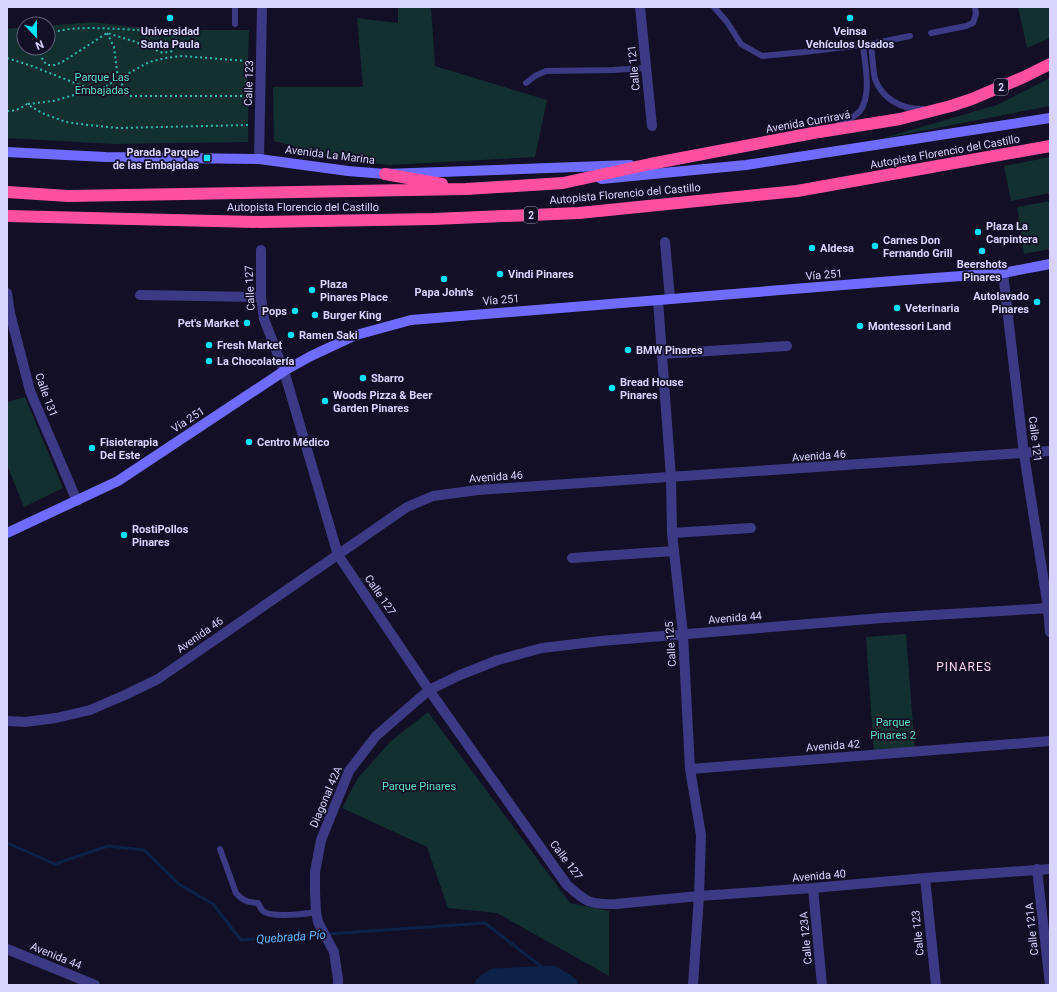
<svg xmlns="http://www.w3.org/2000/svg" width="1057" height="992" font-family="Roboto,sans-serif">
	<style>
		.green { fill: #12302f }
		.lines { fill: none; stroke-linecap: round; stroke-linejoin: round }
		.stream { stroke: #0c2248; stroke-width: 3 }
		.river { stroke: #0c2248; stroke-width: 19 }
		.path { stroke: #2fb8b0; stroke-width: 2; stroke-dasharray: 2 3; stroke-linecap: butt }
		.lane { stroke: #3d3a85; stroke-width: 6 }
		.street { stroke: #3d3a85; stroke-width: 10 }
		.secondary { stroke: #6f6bff; stroke-width: 10 }
		.highway { stroke: #ff4fa3; stroke-width: 12 }
		.poi-dot { fill: #00e5ff; stroke: #130f26; stroke-width: 1.5 }
		.labels { text-anchor: middle; dominant-baseline: central; stroke-width: 3.5; stroke-linejoin: round; paint-order: stroke }
		.shield { fill: #130f26; stroke: #9e99be; stroke-width: 1 }
		.shield-label { font-size: 10px; font-weight: bold; fill: #d9d4ff }
		.poi-label { font-size: 11px; font-weight: bold; fill: #d9d4ff; stroke: #130f26; text-anchor: start }
		.street-label { font-size: 11px; fill: #d9d4ff; stroke: #130f26 }
		.park-label { font-size: 11px; fill: #5fe0c0; stroke: #130f26 }
		.neighbourhood-label { font-size: 12px; letter-spacing: 1px; fill: #ffd6f0; stroke: #130f26 }
		.water-label { font-size: 12px; font-style: italic; fill: #62b6ff; stroke: #130f26 }
	</style>
	<rect width="100%" height="100%" fill="#130f26"/>
	<path class="green" d="M398 7H431L435 66 547 100 535 157 390 165 346 160 274 141 273 87H363L357 18 398 23Z
		M1018 7H1050V38L1027 48Z
		M91 22 161 30H249L248 61V142L113 144 7 138V29L24 27V48H48V26Z
		M1050 78V106L880 139 997 105Z
		M1050 157V193L1011 201 1004 166Z
		M1050 201V249L1024 254 1017 207Z
		M25 397 63 488 24 507 7 465V402Z
		M906 634 915 751 874 754 866 637Z
		M428 712 570 903 609 911V976L497 913 448 908 427 847 342 808 358 778 391 741Z"/>
	<g class="lines">
		<path class="stream" d="M7 843 55 864 108 846 144 850 179 884 213 904 241 940 321 934
			M327 934 485 923 552 975"/>
		<path class="river" d="M484 985 494 978 552 975 568 985"/>
		<path class="path" d="M107 33 114 47 118 79 149 62 166 58 182 56 248 61
			M40 48C40 55 42 60 47 65H55L64 61 107 33 133 41 163 53 173 51 177 43 175 36C157 31 138 30 119 29 95 28 71 26 48 34
			M7 58 32 66 90 89 103 88 118 79 130 96H247
			M28 104 53 101 74 95 90 89
			M7 111C15 111 20 109 27 104L42 113 66 122 88 125 118 128 248 125"/>
		<path class="lane" d="M714 7 727 22 741 44 762 56 804 52 871 44 910 36
			M235 24V7
			M931 33 966 26 973 23 976 14 975 7
			M871 44C872 54 873 70 875 79 882 99 903 110 923 109
			M526 83 535 76 546 71 613 70 646 68
			M839 124C846 121 854 118 860 111 872 95 865 64 863 45
			M220 849 236 893C244 902 248 902 258 903 260 906 261 910 263 911 271 918 306 914 316 912"/>
		<path class="street" d="M640 7 652 126
			M259 159 262 7
			M665 242 670 299
			M261 250V297L264 319 284 371 338 555 429 690 567 885C586 902 590 905 616 904L699 896 813 888 925 878 1050 869
			M1003 273 1024 454 1048 608 1050 632
			M7 293 10 313 30 391 77 501
			M140 295 261 297
			M658 300 671 478 672 533 683 634 690 769 701 835 699 896 693 985
			M662 354 787 346
			M672 533 751 528
			M572 558 674 551
			M7 721 25 722 56 718 90 710 125 695 158 679 407 507 433 496 478 490 1050 451
			M690 769 1050 741
			M1037 869 1050 985
			M925 878 936 985
			M813 888 822 985
			M7 949 95 985
			M338 985V979L334 952 318 922 316 912 315 892V872L321 840 349 771 376 736 429 690 460 675 498 660 542 648 601 641 882 618 1050 608"/>
		<path class="secondary" d="M7 152 105 157 259 159 348 171 385 174 630 165
			M601 179 746 165 1050 118
			M7 533 118 481 284 371 311 356 356 335 411 320 893 281 1003 273 1050 264"/>
		<path class="highway" d="M385 174 442 184
			M7 192 68 196 466 189 563 183 650 164 813 133 900 119 951 106 972 99 1024 77 1050 64
			M7 216 261 222 433 219 579 213 797 191 1050 146"/>
	</g>
	<g class="poi-dot">
		<circle cx="170" cy="18" r="4"/>
		<circle cx="850" cy="18" r="4"/>
		<rect x="203" y="154" width="8" height="8" rx="2"/>
		<circle cx="978" cy="232" r="4"/>
		<circle cx="875" cy="246" r="4"/>
		<circle cx="812" cy="248" r="4"/>
		<circle cx="982" cy="251" r="4"/>
		<circle cx="500" cy="274" r="4"/>
		<circle cx="444" cy="279" r="4"/>
		<circle cx="312" cy="290" r="4"/>
		<circle cx="1037" cy="302" r="4"/>
		<circle cx="897" cy="308" r="4"/>
		<circle cx="295" cy="311" r="4"/>
		<circle cx="315" cy="315" r="4"/>
		<circle cx="247" cy="323" r="4"/>
		<circle cx="860" cy="326" r="4"/>
		<circle cx="291" cy="335" r="4"/>
		<circle cx="209" cy="345" r="4"/>
		<circle cx="628" cy="350" r="4"/>
		<circle cx="209" cy="361" r="4"/>
		<circle cx="363" cy="378" r="4"/>
		<circle cx="612" cy="388" r="4"/>
		<circle cx="325" cy="401" r="4"/>
		<circle cx="249" cy="442" r="4"/>
		<circle cx="92" cy="448" r="4"/>
		<circle cx="124" cy="535" r="4"/>
	</g>
	<g class="labels">
		<g class="shield">
			<rect x="994" y="79" width="14" height="16" rx="3"/>
			<rect x="524" y="207" width="14" height="16" rx="3"/>
		</g>
		<g class="shield-label">
			<text x="1001" y="87">2</text>
			<text x="531" y="215">2</text>
		</g>
		<g class="poi-label">
			<text x="170" y="31" text-anchor="middle">Universidad<tspan x="170" dy="13">Santa Paula</tspan></text>
			<text x="850" y="31" text-anchor="middle">Veinsa<tspan x="850" dy="13">Vehículos Usados</tspan></text>
			<text x="199" y="152" text-anchor="end">Parada Parque<tspan x="199" dy="13">de las Embajadas</tspan></text>
			<text x="986" y="226">Plaza La<tspan x="986" dy="13">Carpintera</tspan></text>
			<text x="883" y="240">Carnes Don<tspan x="883" dy="13">Fernando Grill</tspan></text>
			<text x="820" y="248">Aldesa</text>
			<text x="982" y="264" text-anchor="middle">Beershots<tspan x="982" dy="13">Pinares</tspan></text>
			<text x="508" y="274">Vindi Pinares</text>
			<text x="320" y="284">Plaza<tspan x="320" dy="13">Pinares Place</tspan></text>
			<text x="444" y="292" text-anchor="middle">Papa John's</text>
			<text x="1029" y="296" text-anchor="end">Autolavado<tspan x="1029" dy="13">Pinares</tspan></text>
			<text x="905" y="308">Veterinaria</text>
			<text x="287" y="311" text-anchor="end">Pops</text>
			<text x="323" y="315">Burger King</text>
			<text x="239" y="323" text-anchor="end">Pet's Market</text>
			<text x="868" y="326">Montessori Land</text>
			<text x="299" y="335">Ramen Saki</text>
			<text x="217" y="345">Fresh Market</text>
			<text x="636" y="350">BMW Pinares</text>
			<text x="217" y="361">La Chocolatería</text>
			<text x="371" y="378">Sbarro</text>
			<text x="620" y="382">Bread House<tspan x="620" dy="13">Pinares</tspan></text>
			<text x="333" y="395">Woods Pizza &amp; Beer<tspan x="333" dy="13">Garden Pinares</tspan></text>
			<text x="100" y="442">Fisioterapia<tspan x="100" dy="13">Del Este</tspan></text>
			<text x="257" y="442">Centro Médico</text>
			<text x="132" y="529">RostiPollos<tspan x="132" dy="13">Pinares</tspan></text>
		</g>
		<g class="street-label">
			<text transform="translate(634 68) rotate(-96)">Calle 121</text>
			<text transform="translate(249 83) rotate(-88)">Calle 123</text>
			<text transform="translate(808 122) rotate(-10)">Avenida Curriravá</text>
			<text transform="translate(945 152) rotate(-10)">Autopista Florencio del Castillo</text>
			<text transform="translate(330 155) rotate(7)">Avenida La Marina</text>
			<text transform="translate(625 194) rotate(-5)">Autopista Florencio del Castillo</text>
			<text x="303" y="207">Autopista Florencio del Castillo</text>
			<text transform="translate(824 275) rotate(-5)">Vía 251</text>
			<text transform="translate(250 288) rotate(-93)">Calle 127</text>
			<text transform="translate(501 300) rotate(-5)">Vía 251</text>
			<text transform="translate(46 395) rotate(70)">Calle 131</text>
			<text transform="translate(188 420) rotate(-33)">Vía 251</text>
			<text transform="translate(1035 439) rotate(83)">Calle 121</text>
			<text transform="translate(819 456) rotate(-4)">Avenida 46</text>
			<text transform="translate(496 477) rotate(-4)">Avenida 46</text>
			<text transform="translate(380 595) rotate(56)">Calle 127</text>
			<text transform="translate(735 618) rotate(-5)">Avenida 44</text>
			<text transform="translate(200 635) rotate(-35)">Avenida 46</text>
			<text transform="translate(671 644) rotate(-94)">Calle 125</text>
			<text transform="translate(833 746) rotate(-4)">Avenida 42</text>
			<text transform="translate(326 797) rotate(-67)">Diagonal 42A</text>
			<text transform="translate(566 860) rotate(53)">Calle 127</text>
			<text transform="translate(819 876) rotate(-5)">Avenida 40</text>
			<text transform="translate(1032 929) rotate(-96)">Calle 121A</text>
			<text transform="translate(918 933) rotate(-96)">Calle 123</text>
			<text transform="translate(806 938) rotate(-95)">Calle 123A</text>
			<text transform="translate(56 956) rotate(22)">Avenida 44</text>
		</g>
		<g class="park-label">
			<text x="102" y="77">Parque Las<tspan x="102" dy="13">Embajadas</tspan></text>
			<text x="893" y="722">Parque<tspan x="893" dy="13">Pinares 2</tspan></text>
			<text x="419" y="786">Parque Pinares</text>
		</g>
		<g class="neighbourhood-label">
			<text x="964" y="667">PINARES</text>
		</g>
		<g class="water-label">
			<text transform="translate(291 937) rotate(-4)">Quebrada Pío</text>
		</g>
	</g>
	<rect width="1057" height="992" fill="none" stroke="#d9d4ff" stroke-width="16"/>
	<g transform="translate(36 36) rotate(158)"><circle r="19" fill="#130f26" stroke="#625e7d"/>
	<path d="M0-3L7 15L0 10L-7 15Z" fill="#00e5ff"/>
	<text y="-6" font-size="11" font-weight="bold" text-anchor="middle" fill="#d9d4ff">N</text>
	</g>
</svg>
